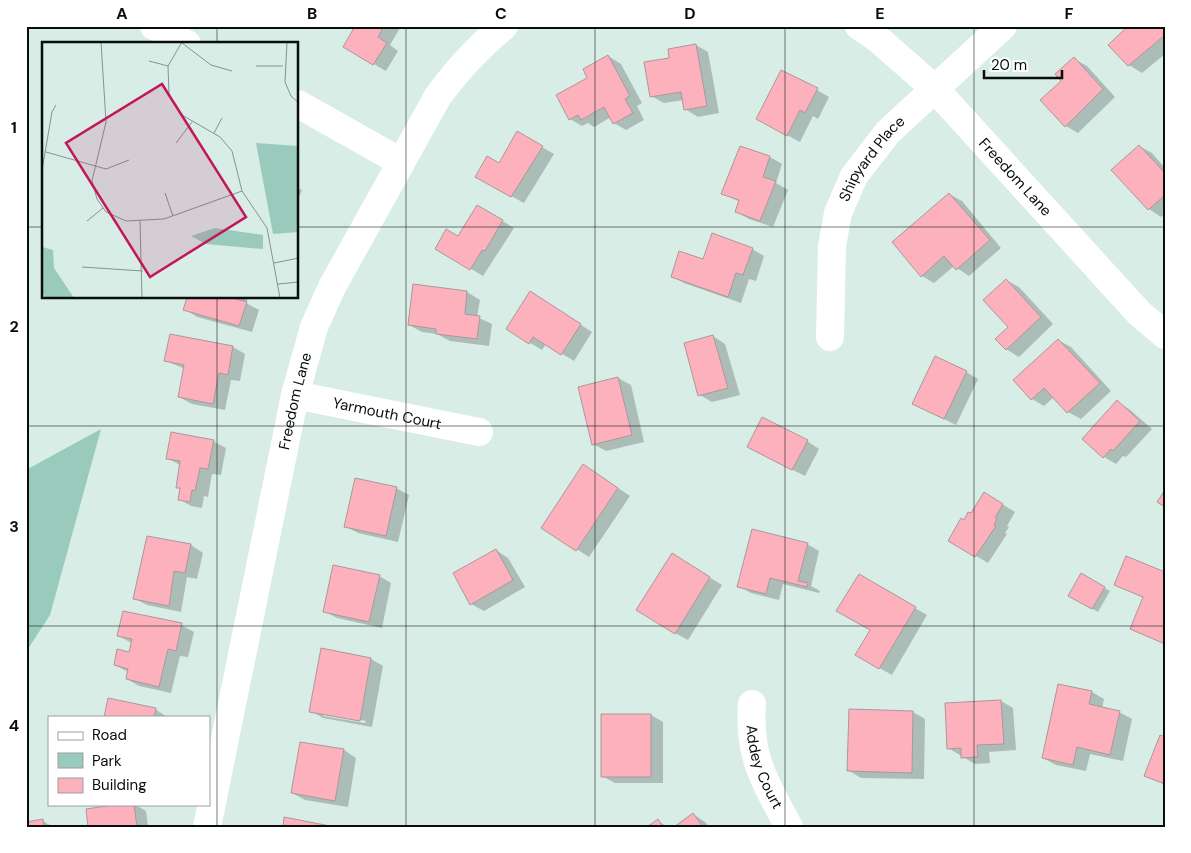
<svg xmlns="http://www.w3.org/2000/svg" width="1191" height="853" font-family="'DM Sans',sans-serif">
	<style>
		.green { fill: #9acabb }
		.shadow { fill: #0003; fill-rule: evenodd }
		.building { fill: #fcb1bd; stroke: #ac979a }
		.lines { fill: none; stroke-linecap: round; stroke-linejoin: round }
		.minor { stroke: #fff; stroke-width: 28 }
		.grid { fill: none; stroke: #070e0c; stroke-width: 1; stroke-opacity: 0.55 }
		.labels { text-anchor: middle; dominant-baseline: central; stroke-width: 5; stroke-linejoin: round; paint-order: stroke }
		.street-label { font-size: 15px; fill: #070e0c; stroke: #fff }
		.inset-road { fill: none; stroke: #84948e; stroke-width: 1 }
		.view { fill: #c2185b; fill-opacity: 0.15; stroke: #c2185b; stroke-width: 2.5 }
		.inset-edge { fill: none; stroke: #070e0c; stroke-width: 2.5 }
		.neatline { fill: none; stroke: #070e0c; stroke-width: 2 }
		.grid-label { font-size: 16px; text-anchor: middle; font-weight: bold; fill: #070e0c }
	</style>
	<rect width="100%" height="100%" fill="#d7ede5"/>
	<path class="green" d="M101 429 50 615 26 652V470Z"/>
	<path class="shadow" d="M356 26H401L390 45 398 51 386 71 344 47Z
		M1165 26V54L1142 73 1129 65 1110 45Z
		M696 45 708 52 719 113 698 117 685 109 684 100 664 103 651 96 671 59Z
		M608 56 621 64 642 103 637 106 644 120 626 130 614 123 611 117 594 127 588 123 582 126 570 119 589 78Z
		M1074 59 1087 66 1115 97 1078 133 1066 126 1042 100 1063 81Z
		M817 90 829 97 818 119 813 116 800 142 770 126Z
		M517 133 554 154 524 203 477 177 499 165Z
		M1139 146 1152 153 1165 168V213L1161 217 1149 209Z
		M770 157 782 164 776 183 788 190 773 227 749 219 737 212 740 202 722 193Z
		M298 188 302 190 298 199Z
		M949 194 962 201 1001 248 969 276 954 266 934 283 922 276Z
		M477 206 514 228 483 276 437 248 459 238Z
		M752 249 764 256 756 281 749 279 741 303 684 283 672 276 704 260Z
		M1006 280 1019 287 1053 324 1019 357 1006 349 1009 327Z
		M414 286 467 292 480 300 477 317 492 324 489 346 450 341 437 334 422 332 409 325Z
		M188 298H248L246 303 259 310 252 332 197 317 185 309Z
		M542 300 592 332 574 361 546 344 542 350 507 329Z
		M713 336 725 344 740 395 712 402 700 395Z
		M1058 340 1071 347 1111 391 1081 419 1068 412 1054 397 1044 406 1032 399Z
		M233 347 245 354 240 381 231 380 225 410 192 404 179 397 185 369 166 361Z
		M966 372 978 379 956 425 914 404Z
		M618 378 631 385 644 442 606 451 593 444Z
		M1117 402 1129 409 1152 429 1126 457 1123 456 1116 464 1104 457Z
		M213 441 226 448 221 475 212 474 208 497 204 496 202 508 191 506 179 499 181 489 177 487 180 465 167 458Z
		M807 441 819 449 805 476 761 454Z
		M596 473 630 496 589 557 542 527Z
		M396 488 409 495 398 542 358 533 345 526Z
		M997 501 1015 512 1007 526 1009 527 1005 533 1007 534 988 563 950 541 971 515Z
		M148 538 191 545 203 553 197 579 187 577 181 612 147 605 134 598Z
		M807 544 819 551 811 586 820 591 819 593 783 584 779 600 751 593 739 586Z
		M496 550 508 558 525 587 484 611 471 604Z
		M684 562 722 585 688 640 675 633Z
		M1165 573V644L1131 629 1144 598 1116 584Z
		M859 575 927 615 892 675 856 655 871 630Z
		M1081 575 1110 591 1098 612 1070 595Z
		M379 576 391 583 382 628 337 618 324 611Z
		M181 625 194 632 188 657 180 656 171 693 139 686 127 679 128 672 115 665 130 654 132 643 118 636Z
		M322 650 371 659 383 666 372 727 323 718 311 711ZM323 713 366 721 365 723 323 716Z
		M1059 685 1092 692 1104 699 1102 709 1119 712 1132 719 1123 761 1090 754 1086 771 1056 765 1043 758Z
		M1001 701 1013 708 1016 750 989 752 990 763 975 764 948 748Z
		M155 709 167 717H106Z
		M913 712 925 719 924 779 861 778 848 770Z
		M602 715H651L663 722V783H615L602 776Z
		M1165 738V785L1145 775Z
		M301 743 344 750 356 758 348 807 305 800 292 793Z
		M129 804H134L146 811 148 827H89Z
		M693 814 705 822 709 827H676Z
		M43 821 53 827H26Z
		M658 821 668 827H649Z"/>
	<path class="building" d="M355 26H384L378 37 387 43 373 65 343 47Z
		M1128 26H1165V35L1128 66 1108 45Z
		M696 44 707 106 684 110 681 92 650 97 644 62 669 58 668 49Z
		M608 55 630 96 625 99 633 113 613 124 604 107 581 120 578 115 569 120 556 95 587 78 583 69Z
		M1074 57 1103 89 1065 127 1040 100 1061 81 1055 74Z
		M781 70 818 88 805 113 800 110 787 136 756 119Z
		M517 131 543 146 511 197 475 177 487 156 499 163Z
		M1139 145 1165 173V195L1148 210 1111 170Z
		M740 146 770 156 763 177 776 181 760 221 735 212 739 200 721 194Z
		M949 193 990 240 956 270 944 256 921 277 892 242Z
		M477 205 503 220 485 251 482 250 470 270 435 249 446 229 458 236Z
		M712 233 753 248 743 275 736 273 728 297 671 277 679 251 703 259Z
		M1006 279 1041 317 1006 350 995 339 1008 327 983 300Z
		M413 284 467 291 465 314 480 316 477 339 436 334V329L408 325Z
		M530 291 581 324 561 355 533 337 529 344 506 329Z
		M187 298H233L247 302 239 326 183 310Z
		M170 334 233 346 228 375 219 373 213 404 178 397 184 365 164 361Z
		M713 335 728 388 698 396 684 343Z
		M1058 339 1100 383 1067 413 1044 388 1031 400 1013 380Z
		M935 356 967 371 944 419 912 404Z
		M618 377 632 435 592 445 578 387Z
		M1117 400 1140 421 1113 451 1111 449 1103 458 1082 439Z
		M762 417 808 440 792 470 747 447Z
		M171 432 214 440 208 469 200 468 195 491 192 490 190 502 178 500 180 488H176L180 461 166 459Z
		M583 464 618 488 576 551 541 528Z
		M355 478 397 487 386 536 344 527Z
		M1165 490V507L1157 502Z
		M984 492 1003 504 995 518 997 519 994 525 996 526 975 557 948 541 961 518 964 520 968 512 971 513Z
		M752 529 808 543 798 581 808 583 807 587 770 578 766 594 737 587Z
		M147 536 191 544 185 573 174 571 169 606 133 599Z
		M496 549 513 580 470 605 453 573Z
		M672 553 710 577 675 634 636 610Z
		M1126 556 1165 572V644L1130 629 1143 597 1114 585Z
		M333 565 380 575 369 622 323 612Z
		M1081 573 1105 587 1092 609 1068 596Z
		M859 574 916 607 879 669 855 655 870 630 836 611Z
		M123 611 182 623 176 651 168 649 159 687 126 679 128 669 114 665 117 649 129 652 132 639 117 636Z
		M321 648 371 658 360 721 309 712Z
		M1058 684 1092 691 1089 704 1120 711 1110 755 1077 747 1073 765 1042 758Z
		M108 698 156 708 154 717H104Z
		M1001 700 1004 744 977 745 978 757 961 758V748L947 749 945 703Z
		M849 709 913 711 912 773 847 771Z
		M601 714H651V777H601Z
		M1160 735 1165 737V784L1144 776Z
		M300 742 344 749 335 801 291 793Z
		M120 804H134L137 827H88L86 809Z
		M693 813 703 827H674Z
		M284 817 330 826 329 827H283Z
		M43 819 44 827H26V822Z
		M658 819 663 827H647Z"/>
	<g class="lines">
		<g class="minor">
			<path d="M154 26 187 44"/>
			<path id="s1" d="M859 26 878 39 935 89 1139 313 1165 335"/>
			<path d="M298 104 401 162"/>
			<path id="s2" d="M830 337 832 246 838 213 854 176 888 132 1003 26"/>
			<path id="s3" d="M295 395 479 432"/>
			<path id="s4" d="M752 704C748 757 765 782 789 827"/>
			<path id="s5" d="M207 827 295 395 314 327 332 287 438 96C458 69 478 47 504 26"/>
		</g>
	</g>
	<path class="grid" d="M217 26V44M406 26V827M595 26V827M785 26V827M974 26V827M26 227H44M298 227H1165M217 298V827M26 426H1165M26 626H1165"/>
	<g class="labels">
		<g class="street-label">
			<text stroke="none"><textPath href="#s2" startOffset="189">Shipyard Place</textPath></text>
			<text stroke="none"><textPath href="#s1" startOffset="218">Freedom Lane</textPath></text>
			<text stroke="none"><textPath href="#s5" startOffset="435">Freedom Lane</textPath></text>
			<text stroke="none"><textPath href="#s3" startOffset="94">Yarmouth Court</textPath></text>
			<text stroke="none"><textPath href="#s4" startOffset="65">Addey Court</textPath></text>
		</g>
	</g>
	<g transform="translate(42 42)">
		<rect width="256" height="256" fill="#d7ede5"/>
		<path d="M214 101 256 104V190L231 192ZM173 186 221 193V207L164 202 149 194ZM0 205 11 208 12 226 32 256H4L0 251Z" fill="#9acabb"/>
		<path class="inset-road" d="M59 0 64 80 50 139 55 157 64 170 84 179 122 177 200 149M140 0 126 24 127 53 140 73 178 95 190 109 200 149 225 186 238 256M245 0 243 40 249 54 257 61M140 1 169 23 190 29M107 19 126 24M214 24H241M172 91 180 76M134 101 150 80M4 110 64 127 87 118M0 128 10 70 14 63M123 151 131 174M45 179 61 166M98 179 100 256M232 221 257 216M40 225 101 229M236 242 257 240"/>
		<path class="view" d="M120 42 204 175 108 235 24 101Z"/>
		<rect width="256" height="256" class="inset-edge"/>
	</g>
	<rect width="1191" height="853" fill="none" stroke="#ffffff" stroke-width="55"/>
	<rect x="48" y="716" width="162" height="90" fill="#ffffff" stroke="#9c9f9e"/>
	<rect x="58" y="732" width="25" height="8" fill="#ffffff" stroke="#9c9f9e"/>
	<text x="92" y="740" font-size="15" fill="#070e0c">Road</text>
	<rect x="58" y="753" width="25" height="15" fill="#9acabb" stroke="#9c9f9e"/>
	<text x="92" y="766" font-size="15" fill="#070e0c">Park</text>
	<rect x="58" y="778" width="25" height="15" fill="#fcb1bd" stroke="#9c9f9e"/>
	<text x="92" y="790" font-size="15" fill="#070e0c">Building</text>
	<path d="M984 70v8h78v-8" fill="none" stroke="#070e0c" stroke-width="2.5"/>
	<text x="991" y="70" font-size="15" fill="#070e0c" stroke="#ffffff" stroke-width="4" paint-order="stroke">20 m</text>
	<rect x="28" y="28" width="1136" height="798" class="neatline"/>
	<g class="grid-label">
		<text x="122" y="19">A</text>
		<text x="312" y="19">B</text>
		<text x="501" y="19">C</text>
		<text x="690" y="19">D</text>
		<text x="880" y="19">E</text>
		<text x="1069" y="19">F</text>
		<text x="14" y="133">1</text>
		<text x="14" y="332">2</text>
		<text x="14" y="532">3</text>
		<text x="14" y="731">4</text>
	</g>
</svg>
